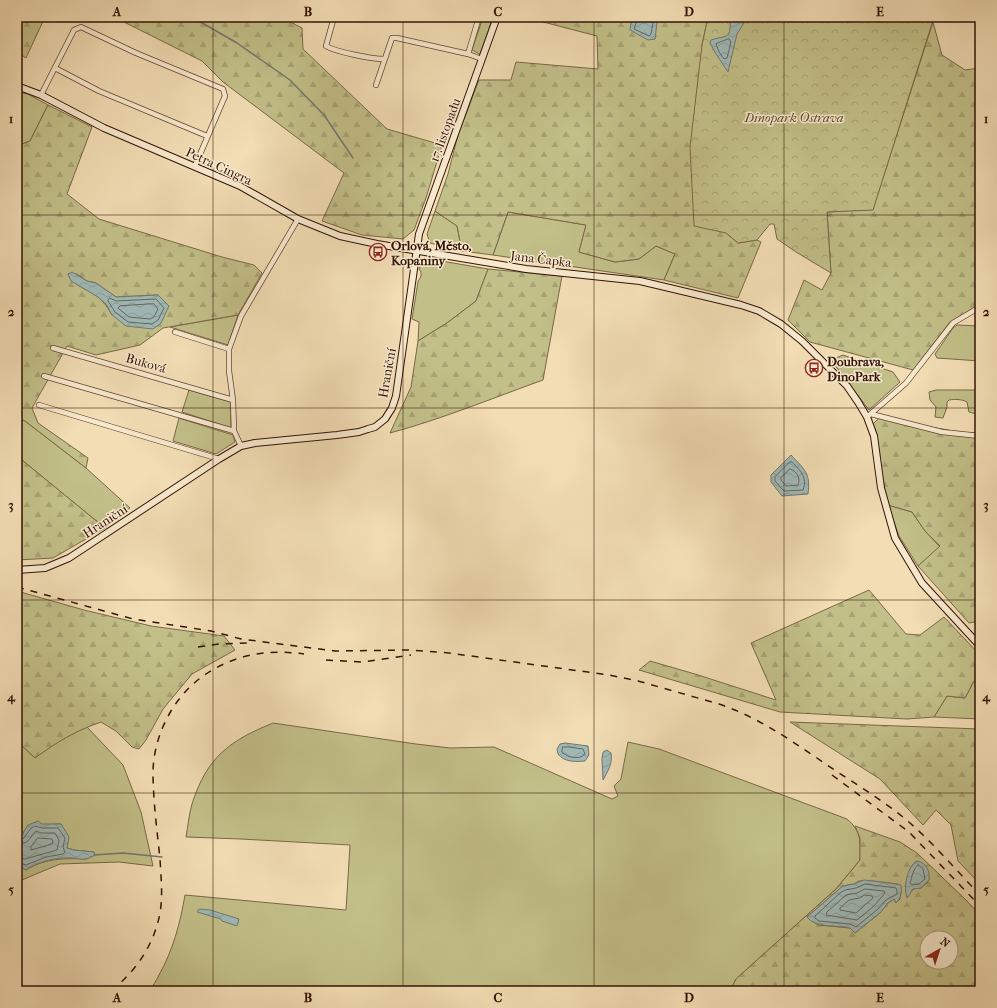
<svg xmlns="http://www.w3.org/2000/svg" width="997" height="1008" font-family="'IM FELL French Canon',serif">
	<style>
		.grass { fill: #c2bf88; stroke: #7a6846 }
		.forest { fill: url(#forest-firs); stroke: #7a6846; fill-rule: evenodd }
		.park { fill: url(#park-crowns); stroke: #7a6846 }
		.water { fill: url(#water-waves); stroke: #747770 }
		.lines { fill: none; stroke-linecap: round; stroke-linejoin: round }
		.shore { stroke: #69665e; stroke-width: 1 }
		.stream { stroke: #747770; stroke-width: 1.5 }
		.street-casing { stroke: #634531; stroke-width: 6 }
		.secondary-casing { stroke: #331205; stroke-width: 8 }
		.primary-casing { stroke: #331205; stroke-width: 8 }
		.street { stroke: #f7e9ce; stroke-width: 4.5 }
		.secondary { stroke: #f7e9ce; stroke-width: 6 }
		.primary { stroke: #e9be7a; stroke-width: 7 }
		.rail { stroke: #331205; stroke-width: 1.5; stroke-dasharray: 7 7; stroke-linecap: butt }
		.grid { fill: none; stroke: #331205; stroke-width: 1; stroke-opacity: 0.55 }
		.labels { text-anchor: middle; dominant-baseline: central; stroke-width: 3; stroke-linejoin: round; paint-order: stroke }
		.park-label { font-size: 13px; font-style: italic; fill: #5e462c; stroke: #f7e9ce }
		.street-label { font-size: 13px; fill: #331205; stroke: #f7e9ce }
		.poi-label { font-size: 13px; font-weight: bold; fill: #331205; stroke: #f7e9ce; text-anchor: start }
		.neatline { fill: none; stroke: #331205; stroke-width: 1.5 }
		.grid-label { font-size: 13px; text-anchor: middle; font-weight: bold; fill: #331205 }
	</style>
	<defs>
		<pattern id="forest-firs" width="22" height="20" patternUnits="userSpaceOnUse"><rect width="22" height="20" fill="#c2bf88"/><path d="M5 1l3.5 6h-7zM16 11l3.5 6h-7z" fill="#a7a374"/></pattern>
		<pattern id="park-crowns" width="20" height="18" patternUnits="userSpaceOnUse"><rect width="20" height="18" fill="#c2bf88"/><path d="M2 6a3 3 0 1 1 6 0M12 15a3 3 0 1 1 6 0" fill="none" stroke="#a7a374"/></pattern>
		<pattern id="water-waves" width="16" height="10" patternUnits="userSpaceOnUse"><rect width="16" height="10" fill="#9fbab8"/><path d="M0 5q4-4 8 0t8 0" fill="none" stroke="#899f9d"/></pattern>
	</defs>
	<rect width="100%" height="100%" fill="#f2ddb4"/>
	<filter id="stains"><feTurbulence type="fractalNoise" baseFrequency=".005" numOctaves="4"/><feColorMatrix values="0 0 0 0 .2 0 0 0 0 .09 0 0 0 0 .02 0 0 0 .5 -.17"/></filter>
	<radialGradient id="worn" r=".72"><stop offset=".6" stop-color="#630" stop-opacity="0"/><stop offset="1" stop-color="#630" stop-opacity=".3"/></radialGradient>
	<path class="grass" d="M483 17H493L480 54 472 50Z
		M17 92 28 94 48 105 30 141 17 146Z
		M435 211 457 226 462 251 430 243 427 234Z
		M508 212 586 225 579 252 615 262 639 259 656 246 675 254 664 280 493 255Z
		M424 258 488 269 476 301 447 323 418 341 419 322 412 319 418 282 421 276V272L419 269 421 262 424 260Z
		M238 315 228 345 170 327Z
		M957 325 980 326V361L937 358 935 354 953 328Z
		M843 355 893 372 900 382 869 410 831 360Z
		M189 390 231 402V428L182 412Z
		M936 390H980V415L969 412 967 402C961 399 955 399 949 400L947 402V407L943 418 935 417 936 407 930 400 929 392Z
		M17 417 25 421 86 468 130 508 105 528 17 456Z
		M179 418 233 435 235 442 216 454 173 441Z
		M888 505 912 512 925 531 940 547 918 566 899 536Z
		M980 679V719L934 717 947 696 965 698 974 681Z
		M273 723 416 744 450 748 494 747 612 799 618 796 614 786 621 779 628 742 659 749 847 819C862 832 860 841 860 860L836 889 736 979 730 991H149C153 986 156 981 159 975 173 950 180 924 185 895L346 910 350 845 241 839 186 837C188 826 189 814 192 804 207 757 229 741 273 723Z
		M87 727 123 765 141 812 153 866 119 862 60 864 17 882V865L26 870C45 858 66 858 87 859L94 852 74 850 67 848C69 840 65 831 61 824L28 825 22 835H17V741L35 758 55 742Z"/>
	<path class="forest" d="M17 17H45L26 58 17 52Z
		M114 17H281L302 28 303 49 387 129 442 145 426 198 414 230 403 239 362 235 322 221 344 173 223 82 202 61Z
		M524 17H708L702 45 726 233 738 243 757 240 761 242 738 298 664 280 675 254 656 246 639 259 615 262 579 252 586 225 508 212 493 255 462 251 457 226 435 211 448 174 458 135 479 80H511L516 62 598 69 597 36Z
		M933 22 942 55 965 70 980 68V304L950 322 913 370 810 342 788 320 804 280 822 290 831 273 827 212 873 209Z
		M48 105 92 127 67 194 99 219 222 257 254 265 262 273 238 315 163 328 140 345 96 355 67 346 32 408 38 423 88 458 86 468 25 421 17 417V146L30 141ZM68 274H77L87 281 96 283 116 297 158 295 112 315C108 308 104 302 98 297 89 289 72 286 68 274Z
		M488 269 562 276 543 380C493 398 442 419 390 433L411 387 418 341 447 323 476 301Z
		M879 418 965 433H980V621L969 623 918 566 940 546 925 531 912 512 888 505 872 425Z
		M17 456 105 528 53 558 17 560Z
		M869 590 906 634 920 635 944 617 980 655V679L974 681 965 698 947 696 934 717 907 719 780 712 639 670 650 661 695 674 776 700 751 643Z
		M17 591 84 610 151 626 224 636 235 650 192 674 163 709 146 740 139 749 132 747 116 731 101 722C75 731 57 742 35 758L17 741Z
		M790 722 980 729V884L958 861 951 825 936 810 923 825 880 779Z
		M855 826 900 842 917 853 966 900 980 915V991H730L736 979 836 889 860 860V838ZM917 861 928 882 921 888H915L912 891C910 880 906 868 917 861ZM859 881H873L897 884 901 891 900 899 896 903 894 899 888 903 881 912 855 933 850 928 818 925 807 917 843 886 854 884ZM927 938H951V962H927Z"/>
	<path class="park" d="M708 17H934L873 210 827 212 831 273 796 252 777 239 774 224H770L757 240 738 243 726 233 694 226 690 147 702 45Z"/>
	<path class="water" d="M636 17H655L657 23 655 39 648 40 630 30 631 23Z
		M732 19H736L744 23 737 34 728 72 716 54 710 43 711 40C726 35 731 40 730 21Z
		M72 272 87 281 96 283 116 297 158 295 169 306 161 323 153 329 126 326 112 315 106 304 98 297 71 281 68 274Z
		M791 455C804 469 811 473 808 494L782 496 771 482V475Z
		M565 743 588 746 589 755 585 761C575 762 564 762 558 754L557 749 560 744Z
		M607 750 611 753C613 763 608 771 603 780L602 759 603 752Z
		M38 821 42 824H61L69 837 67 848 74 850 94 852 95 855C82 863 79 857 65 858 52 858 36 863 26 870L17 865V835H22L28 825Z
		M917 861C927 863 930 871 929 880L921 888 913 889 908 897 907 898C903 887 907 867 917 861Z
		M864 880 897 884 901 885C902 893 901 898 896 903L894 899 888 903 881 912 855 933 850 928C836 925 815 928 807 917L838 890 843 886 854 884Z
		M199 909 210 910 239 919 237 926 222 921 221 919 197 912Z"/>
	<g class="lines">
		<path class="shore" d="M638 17 634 29 649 36 651 34 653 23 652 17
			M729 39 731 42 727 58 724 59 719 52 716 44Z
			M110 298 116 301 156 299 164 308 158 320 152 324 128 322 115 312 108 301Z
			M154 304 158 309 154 317 150 319 129 317 118 308 120 306Z
			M790 462H792C800 470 808 478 803 490L784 491 775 481V477Z
			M790 469C797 471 801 479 798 485L786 486 781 480V478Z
			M563 747H569L583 749 585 754C580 760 567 758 562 752Z
			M38 838 52 839 53 841 52 844 31 850V847Z
			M17 839 24 838 31 828 35 826 42 828H58L65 838 63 847 65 852 63 854 46 857 26 865 17 862
			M17 844 27 842 36 831 41 833H55L59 840 57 850 25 859 17 857
			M918 865 923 869 925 879 919 884 912 885 910 883C912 877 913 869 918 865Z
			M865 884 896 888 897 891V894L886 900 878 909 856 927 850 924 819 921 815 918V916L840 893 845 890 856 888Z
			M865 889 884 891 885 893 874 906 857 920 826 915 827 912 846 895 857 893Z
			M865 895 872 896 873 898 856 913 840 910V908L849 900 859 898Z"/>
		<path class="stream" d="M192 17 237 43 290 80 324 115 353 158
			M94 855 123 853 162 857"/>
		<defs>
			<path id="street" d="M334 17 326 46C336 52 372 59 384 59
				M468 54 479 17
				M55 68 99 91 207 136
				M376 85 392 38H397L468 54 482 59
				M41 95 74 30 81 27 136 53 223 89 225 96 195 166
				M175 332 229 349
				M53 348 233 400
				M44 376 234 431
				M39 405 219 459
				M871 414 942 432 980 436
				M867 417 906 383 953 323 980 307
				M241 446 234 431 233 400 229 371V349L241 316 298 219"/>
			<path id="secondary" d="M17 86 41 95 104 128 240 186 298 219 340 236 377 244 526 269 640 281 741 305 759 311 781 324 802 341 847 386 858 402 867 417 874 436 881 488 895 538 922 583 980 646
				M17 570 45 568 69 558 219 459 241 446 255 443 337 435 359 432 368 429 375 427 385 419 392 408 396 396 419 234 497 17"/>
			<path id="primary" d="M17 982 21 991"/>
		</defs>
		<use href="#street" class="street-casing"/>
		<use href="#secondary" class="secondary-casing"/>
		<use href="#primary" class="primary-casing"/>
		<use href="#street" class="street"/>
		<use href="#secondary" class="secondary"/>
		<use href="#primary" class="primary"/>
		<path class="rail" d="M17 587 133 619 211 631 241 639 335 651 410 650 449 653 609 675 638 681 719 704C757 717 784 736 817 758 848 780 881 798 910 823 935 845 957 871 980 895
			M198 647 219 644 248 643
			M326 660 362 662 411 655
			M832 775 909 832 980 906
			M111 991C136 971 154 945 160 913 163 895 161 877 160 859 157 830 153 800 153 771 154 734 174 695 206 674 236 654 269 649 304 654"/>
	</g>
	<path class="grid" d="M213 17V991M403 17V991M594 17V991M784 17V991M17 215H980M17 408H980M17 600H980M17 793H980"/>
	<defs>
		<symbol id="bus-ring" viewBox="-11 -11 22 22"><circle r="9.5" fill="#f7e9ce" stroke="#8f2418" stroke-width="1.5"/><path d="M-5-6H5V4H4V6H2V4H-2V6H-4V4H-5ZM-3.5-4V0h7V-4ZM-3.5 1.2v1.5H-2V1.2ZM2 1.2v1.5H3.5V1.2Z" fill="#8f2418"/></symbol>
	</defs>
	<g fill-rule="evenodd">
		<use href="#bus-ring" x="368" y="242" width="20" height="20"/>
		<use href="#bus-ring" x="804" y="358" width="20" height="20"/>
	</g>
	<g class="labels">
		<g class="park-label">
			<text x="794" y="117">Dinopark Ostrava</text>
		</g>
		<g class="street-label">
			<text transform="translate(445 130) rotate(-70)">17. listopadu</text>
			<text transform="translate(219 166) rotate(25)">Petra Cingra</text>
			<text transform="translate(541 259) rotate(7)">Jana Čapka</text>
			<text transform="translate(146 363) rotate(16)">Buková</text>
			<text transform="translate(387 373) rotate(-80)">Hraniční</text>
			<text transform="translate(105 521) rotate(-33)">Hraniční</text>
		</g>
		<g class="poi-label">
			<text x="391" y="245">Orlová, Město,<tspan x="391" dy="15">Kopaniny</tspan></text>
			<text x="827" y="361">Doubrava,<tspan x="827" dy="15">DinoPark</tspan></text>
		</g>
	</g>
	<rect width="997" height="1008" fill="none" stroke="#f2ddb4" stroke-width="44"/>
	<g transform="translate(939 950) rotate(39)"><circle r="19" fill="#f7e9ce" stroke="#a9937e"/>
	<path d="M0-3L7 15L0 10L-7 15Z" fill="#8f2418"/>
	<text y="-6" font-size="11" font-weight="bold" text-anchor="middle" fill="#331205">N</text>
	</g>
	<rect x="22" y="22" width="953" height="964" class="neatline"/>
	<g class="grid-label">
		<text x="117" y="16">A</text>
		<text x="308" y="16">B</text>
		<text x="498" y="16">C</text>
		<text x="689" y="16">D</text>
		<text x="880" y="16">E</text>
		<text x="11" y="123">1</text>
		<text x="986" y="123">1</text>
		<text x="11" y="316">2</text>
		<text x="986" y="316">2</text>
		<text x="11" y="509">3</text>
		<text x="986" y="509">3</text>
		<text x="11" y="701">4</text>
		<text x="986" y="701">4</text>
		<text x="11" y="894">5</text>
		<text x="986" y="894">5</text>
		<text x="117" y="1002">A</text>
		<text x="308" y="1002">B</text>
		<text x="498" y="1002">C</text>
		<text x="689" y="1002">D</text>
		<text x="880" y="1002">E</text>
	</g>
	<rect width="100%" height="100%" filter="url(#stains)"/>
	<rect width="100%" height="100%" fill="url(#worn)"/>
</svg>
